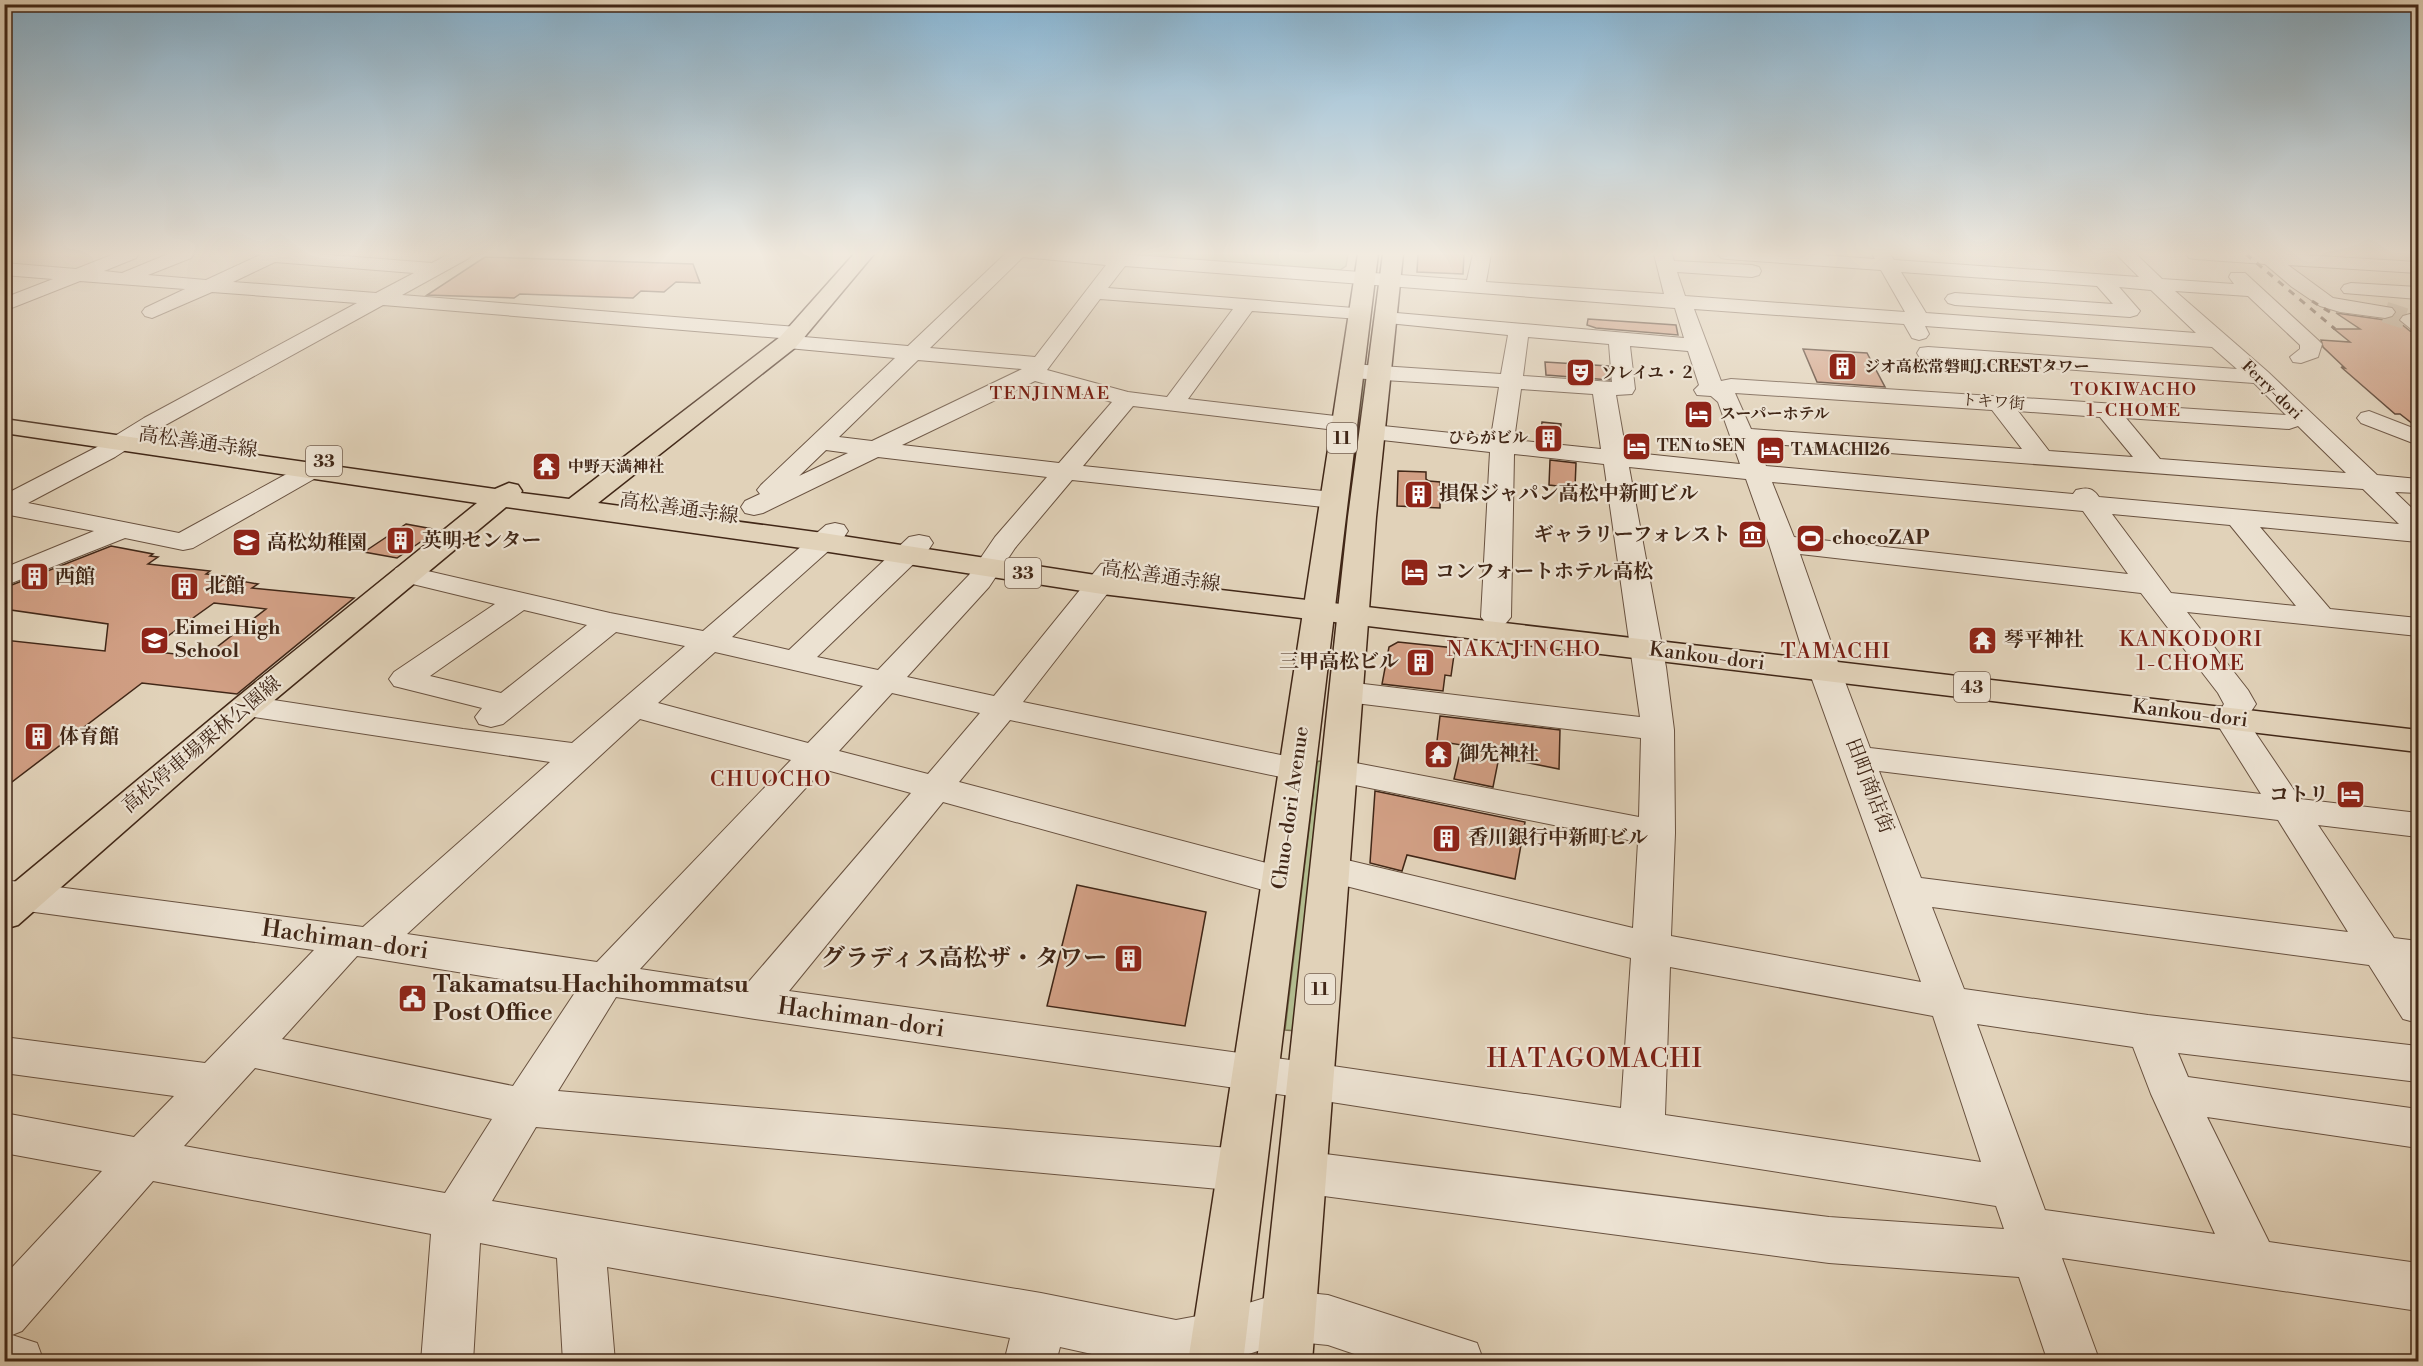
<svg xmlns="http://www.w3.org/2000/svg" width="2423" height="1366" font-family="'Libre Bodoni','Noto Serif JP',serif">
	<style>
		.green { fill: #b2bc8f; stroke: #7a7253; stroke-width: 1.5 }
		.building { fill: #d19f84; stroke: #412717; stroke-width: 1.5; fill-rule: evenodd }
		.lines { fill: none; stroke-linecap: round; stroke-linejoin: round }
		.minor-tunnel { stroke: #c1b099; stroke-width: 21; stroke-dasharray: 21 10; stroke-linecap: butt }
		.minor-casing { stroke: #695240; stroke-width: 2 }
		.major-casing { stroke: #412717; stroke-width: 3 }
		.highway-casing { stroke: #412717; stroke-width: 3 }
		.minor { fill: #ece2d2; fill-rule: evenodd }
		.major { fill: #e1d2b9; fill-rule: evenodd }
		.highway { fill: #e1d2b9; fill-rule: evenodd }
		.rail { stroke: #412717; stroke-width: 3; stroke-dasharray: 7 7; stroke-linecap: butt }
		.labels { text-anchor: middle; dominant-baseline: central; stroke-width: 4.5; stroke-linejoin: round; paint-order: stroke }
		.far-poi-label { font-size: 16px; font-weight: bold; fill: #412717; stroke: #ece2d2; text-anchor: start }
		.far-street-label { font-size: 16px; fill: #412717; stroke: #ece2d2 }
		.far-neighbourhood-label { font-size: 18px; letter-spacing: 1.5px; fill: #7a1f14; stroke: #ece2d2 }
		.shield { fill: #ece2d2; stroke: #745f4f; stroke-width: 1.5 }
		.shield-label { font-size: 18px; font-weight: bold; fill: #412717 }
		.street-label { font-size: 20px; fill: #412717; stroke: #ece2d2 }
		.poi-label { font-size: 20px; font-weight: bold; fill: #412717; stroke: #ece2d2; text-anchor: start }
		.neighbourhood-label { font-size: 21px; letter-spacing: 1.5px; fill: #7a1f14; stroke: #ece2d2 }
		.near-street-label { font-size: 24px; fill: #412717; stroke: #ece2d2 }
		.near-poi-label { font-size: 24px; font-weight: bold; fill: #412717; stroke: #ece2d2; text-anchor: end }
		.near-neighbourhood-label { font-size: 26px; letter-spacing: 1.5px; fill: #7a1f14; stroke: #ece2d2 }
	</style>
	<rect width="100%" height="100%" fill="#e1d2b9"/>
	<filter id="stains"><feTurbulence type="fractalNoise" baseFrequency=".00333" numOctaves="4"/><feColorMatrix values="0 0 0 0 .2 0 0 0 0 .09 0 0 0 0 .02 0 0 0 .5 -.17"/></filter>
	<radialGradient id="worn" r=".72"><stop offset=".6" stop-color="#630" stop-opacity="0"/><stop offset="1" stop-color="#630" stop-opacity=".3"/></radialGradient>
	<path class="green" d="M1116 254H1348L1346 266 1340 270Z
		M1362 379H1368L1351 504 1343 532Z
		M1319 761 1326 762 1297 1031 1285 1030 1317 762Z"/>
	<path class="building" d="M1418 254H1464L1463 274 1417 272Z
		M485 257 693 264 700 283 676 282 664 292 641 291 633 298 520 294 514 298 427 295Z
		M2336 313 2385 320 2393 318 2396 314H2402L2399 322 2410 331 2418 333V428L2400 414H2395L2341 367 2345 368 2323 347 2321 340 2350 342 2334 329H2360Z
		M1588 319 1676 325 1678 335 1596 328 1587 325Z
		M1803 349 1867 353 1885 387 1817 382Z
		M1545 362 1609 366 1610 380 1546 375Z
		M1542 422 1561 424 1559 442 1540 440Z
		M1550 460 1576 463 1575 488 1549 485Z
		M1398 471 1426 472V479L1429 481 1440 482V508L1397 506Z
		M406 524 438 530 397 558 364 552Z
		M111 546 153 554 150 556 158 557 148 564 210 571 206 574 239 578 235 580 258 584 252 588 354 598 237 694 142 683 4 788V640L105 651 108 624 4 609V588ZM214 603 266 609 204 657 147 651Z
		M1398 642 1455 648 1451 676 1445 675 1443 691 1382 684 1389 647Z
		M1440 716 1560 730 1559 769 1499 757 1493 787 1454 779 1462 745 1437 741Z
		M1375 791 1525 822 1515 879 1407 855 1402 871 1370 863Z
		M1077 885 1206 912 1185 1026 1047 1006Z"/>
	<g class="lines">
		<path class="minor-tunnel" d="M2385 312 2410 320"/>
		<defs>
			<path id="minor" d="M114 254H139L136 258 104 271 122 273 168 254H194L191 258 148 275 206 280 262 254H318L432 263 449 254H472L469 258 402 295 797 327 804 329 807 333 804 337 908 346 1005 254H1120L1467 280 1473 254H1491L1486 282 1664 294 1654 254H1672L1674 261 1752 265 1759 267 1761 271 1759 275 1752 277 1677 272 1685 296 1905 312 1881 270 1727 259 1721 258 1718 254H1807L1875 259 1872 254H1890L1894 260 2139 277 2116 254H2136L2162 279 2234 284 2229 277 2231 273H2245L2318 340 2322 344 2318 357 2301 363 2293 362 2290 357 2300 349V345L2248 296 2175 291 2268 372 2377 475 2418 479V493L2395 492 2418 514V542L2260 527 2330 609 2418 618V636L2187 612 2248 690 2256 704 2246 719 2300 799 2418 813V837L2318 825 2394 938 2418 941V971H2416L2418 974V1023L2403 1019 2369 965 1932 907 1964 989 2148 1015 2418 1046V1082L2178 1053 2188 1077 2418 1109V1148L2207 1117 2269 1242 2418 1263V1311L2062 1258 2100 1362H2048L2019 1277 1829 1263 1301 1193 1285 1187 1278 1172 1285 1157 1301 1151 1829 1217 2004 1229 1996 1206 1312 1099 755 1019 616 997 558 1091 1241 1149 1257 1155 1264 1170 1257 1185 1241 1191 536 1127 492 1201 1041 1293 1176 1320 1219 1312 1288 1291 1328 1295 1477 1343 1484 1362H1378L1328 1345 1288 1341 1225 1362H1128L1060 1347 1056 1362H1004L1010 1338 607 1267 615 1362H563L557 1258 480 1243 473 1362H421L431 1234 153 1181 22 1331 12 1335 37 1343 44 1362H4V1276L102 1171 4 1153V1113L134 1137 174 1096 4 1073V1037L205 1063 314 950 5 908 4 880 363 927 550 762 247 716 236 713 231 706 236 699 247 696 463 729 572 743 685 646 616 632 503 724 491 727 479 724 475 717 482 708 394 686 389 679 394 672 495 604 396 580 392 574 396 568 406 566 610 613 703 631 826 525 835 523 844 525 848 531 844 537 732 637 789 650 909 537 919 535 929 537 933 543 929 549 817 657 878 670 969 575 995 537 1047 477 878 457 763 513 754 515 745 513 741 507 745 501 760 494 757 490 761 485 895 358 788 348 781 346 778 342 780 338 383 305 160 428 115 457 28 503 179 533 303 465 312 463 321 465 324 470 321 475 193 548 183 550 125 538 4 586V568L94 531 4 514V495L97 447 144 418 357 303 212 292 152 318 145 316 142 312 145 308 185 289 80 281 4 311V298L53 279 4 275V263L76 269ZM1023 257 1106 265 1035 357 930 348ZM275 262 414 273 376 293 233 282ZM1125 266 1675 308 1684 338 1385 312 1378 314 1375 318 1378 322 1508 335 1501 374 1351 364 1343 366 1340 371 1343 376 1351 378 1499 387 1491 437 1373 425 1365 427 1361 432 1365 437 1373 439 1490 452 1481 617 1486 623 1496 626 1506 623 1511 617 1514 454 1604 464 1640 717 1347 682 1336 685 1331 692 1336 699 1347 702 1641 738 1639 817 1340 760 1328 763 1323 771 1328 779 1340 782 1638 842 1633 928 1330 856 1317 860 1311 869 1317 878 1330 882 1631 958 1621 1108 1312 1063 789 991 943 802 1281 895 1294 891 1300 881 1294 871 1281 867 959 782 1010 720 1295 780 1307 777 1312 769 1307 761 1295 758 1023 702 1121 576 1125 570 1121 564 1111 562 1101 564 994 696 907 677 989 587 1015 548 1072 480 1333 508 1342 505 1346 500 1342 495 1333 492 1083 466 1133 406 1344 431 1352 429 1356 424 1352 419 1344 417 1188 399 1252 311 1359 319 1366 317 1369 313 1366 309 1108 288ZM1901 272 2097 286 2113 304 1955 293 1948 295 1945 299 1948 303 1955 305 2130 317 2137 315 2140 311 2119 287 2151 290 2196 333 1926 313ZM1100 299 1233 309 1167 397 1128 392 1047 370ZM1694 309 1904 324 1912 338 1919 340 1926 338 1929 334 1925 326 2212 347 2237 369 1928 347 1920 348 1917 353 1920 358 1928 359 2254 383 2286 415 1731 379 1721 381ZM1528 337 1609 344 1612 382 1523 376ZM1630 346 1688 351 1699 385 1694 390 1697 395 1711 396 1718 402 1740 464 1626 452 1616 395 1632 394 1635 389ZM918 360 1022 369 872 441 839 437ZM1035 381 1112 402 1059 463 902 445ZM1521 389 1593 394 1601 449 1514 440ZM1735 393 1992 410 2022 449 1751 429ZM2018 411 2100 417 2133 457 2049 451ZM2126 418 2289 429 2298 426 2346 473 2160 459ZM1757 443 2363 489 2399 524 2099 497C2093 488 2087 487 2076 490L2073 494 1766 466ZM826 450 848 453 799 476ZM1629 467 1746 479 1769 544 1809 671 1921 982 1671 936 1675 833 1674 730 1666 667ZM1772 482 2083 511 2128 574 1794 537ZM2112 514 2230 525 2296 606 2171 593ZM1800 554 2141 593 2218 693 2224 704 2214 719 2261 794 1870 748 1841 671ZM524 610 587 625 501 693 430 676ZM715 652 863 686 808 743 658 703ZM892 693 980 713 928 774 839 751ZM640 719 791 760 597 962 407 934ZM823 769 911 793 746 985 640 969ZM1879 771 2278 820 2348 932 1921 878ZM357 956 371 958 576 991 513 1086 282 1039ZM1670 967 1933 1016 1981 1162 1665 1115ZM1977 1024 2133 1047 2151 1094 2215 1234 2045 1210ZM255 1068 492 1119 445 1193 184 1146Z
				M2186 254H2284L2418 262V273L2288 265 2333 298 2392 308 2395 312 2392 316 2385 318 2340 312 2320 306 2292 287 2265 264 2195 259 2189 258Z
				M2351 283 2418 287V299L2344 293 2341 289 2344 285Z
				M2410 314 2418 317V331L2411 329 2400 320 2403 316Z
				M2369 411 2418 430V445L2361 423 2357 418 2361 413Z"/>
			<path id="major" d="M854 254H874L796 347 598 503 823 533 1102 576 2418 730V752L1102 594 823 551 506 507 259 713 18 925 4 929V891L235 699 477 503 4 433V419L495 489 509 483 518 485 522 491 521 493 569 499 780 337Z"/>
			<path id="highway" d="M1358 254H1378L1243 1362H1188Z
				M1383 254H1403L1376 517 1312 1362H1257L1348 517Z"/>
		</defs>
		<use href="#minor" class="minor-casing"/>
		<use href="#major" class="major-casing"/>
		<use href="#highway" class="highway-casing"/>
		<use href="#minor" class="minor"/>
		<use href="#major" class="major"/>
		<use href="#highway" class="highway"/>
		<path class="rail" d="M2246 254 2335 329
			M2312 301 2333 314"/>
	</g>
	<linearGradient id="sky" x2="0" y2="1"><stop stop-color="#87b5d4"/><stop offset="0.57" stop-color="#f2ebe0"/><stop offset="1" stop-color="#f2ebe0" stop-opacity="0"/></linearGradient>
	<rect width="2423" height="445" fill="url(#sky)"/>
	<defs>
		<symbol id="building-square" viewBox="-11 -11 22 22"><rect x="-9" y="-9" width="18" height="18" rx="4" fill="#8f2418" stroke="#ece2d2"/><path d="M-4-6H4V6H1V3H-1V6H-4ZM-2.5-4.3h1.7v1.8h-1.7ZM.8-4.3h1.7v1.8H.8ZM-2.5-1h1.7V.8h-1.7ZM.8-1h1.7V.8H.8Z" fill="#fff"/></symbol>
		<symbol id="theatre-square" viewBox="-11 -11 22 22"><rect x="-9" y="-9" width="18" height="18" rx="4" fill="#8f2418" stroke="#ece2d2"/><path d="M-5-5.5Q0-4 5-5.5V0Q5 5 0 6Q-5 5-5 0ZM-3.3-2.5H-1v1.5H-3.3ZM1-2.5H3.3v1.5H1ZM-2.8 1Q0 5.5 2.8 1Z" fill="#fff"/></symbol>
		<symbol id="hotel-square" viewBox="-11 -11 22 22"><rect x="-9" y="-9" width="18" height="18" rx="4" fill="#8f2418" stroke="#ece2d2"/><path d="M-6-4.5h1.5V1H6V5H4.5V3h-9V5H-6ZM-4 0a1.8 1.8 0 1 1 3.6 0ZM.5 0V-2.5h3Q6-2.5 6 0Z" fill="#fff"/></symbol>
		<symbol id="temple-square" viewBox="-11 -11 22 22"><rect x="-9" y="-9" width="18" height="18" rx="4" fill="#8f2418" stroke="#ece2d2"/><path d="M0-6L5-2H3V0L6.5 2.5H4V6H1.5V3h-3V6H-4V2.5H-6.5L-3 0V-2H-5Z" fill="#fff"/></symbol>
		<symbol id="museum-square" viewBox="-11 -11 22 22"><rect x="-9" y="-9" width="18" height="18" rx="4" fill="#8f2418" stroke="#ece2d2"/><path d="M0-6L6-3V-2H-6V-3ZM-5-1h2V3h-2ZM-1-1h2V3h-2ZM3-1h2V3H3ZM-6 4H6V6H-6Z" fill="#fff"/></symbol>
		<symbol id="stadium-square" viewBox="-11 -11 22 22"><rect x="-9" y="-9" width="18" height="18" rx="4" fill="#8f2418" stroke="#ece2d2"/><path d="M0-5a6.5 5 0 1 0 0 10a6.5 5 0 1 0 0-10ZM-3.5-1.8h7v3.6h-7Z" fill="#fff"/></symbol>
		<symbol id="school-square" viewBox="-11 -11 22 22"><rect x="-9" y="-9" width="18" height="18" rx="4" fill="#8f2418" stroke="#ece2d2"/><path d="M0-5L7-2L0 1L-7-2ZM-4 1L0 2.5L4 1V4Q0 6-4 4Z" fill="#fff"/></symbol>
		<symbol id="civic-square" viewBox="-11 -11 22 22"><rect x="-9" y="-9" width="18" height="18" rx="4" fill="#8f2418" stroke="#ece2d2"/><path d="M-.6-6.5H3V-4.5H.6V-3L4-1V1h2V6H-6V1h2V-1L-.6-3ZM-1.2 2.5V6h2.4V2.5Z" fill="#fff"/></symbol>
	</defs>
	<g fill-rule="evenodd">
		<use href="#building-square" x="1826" y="350" width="33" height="33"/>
		<use href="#theatre-square" x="1564" y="356" width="33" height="33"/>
		<use href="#hotel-square" x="1682" y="398" width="33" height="33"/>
		<use href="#building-square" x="1532" y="422" width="33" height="33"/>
		<use href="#hotel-square" x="1620" y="430" width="33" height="33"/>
		<use href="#hotel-square" x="1754" y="434" width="33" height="33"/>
		<use href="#temple-square" x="530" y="450" width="33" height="33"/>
		<use href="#building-square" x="1402" y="478" width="33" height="33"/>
		<use href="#museum-square" x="1736" y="518" width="33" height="33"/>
		<use href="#stadium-square" x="1794" y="522" width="33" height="33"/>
		<use href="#building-square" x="384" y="524" width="33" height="33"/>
		<use href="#school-square" x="230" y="526" width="33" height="33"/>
		<use href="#hotel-square" x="1398" y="556" width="33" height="33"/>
		<use href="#building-square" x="18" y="560" width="33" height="33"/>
		<use href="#building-square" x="168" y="570" width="33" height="33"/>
		<use href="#school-square" x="138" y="624" width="33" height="33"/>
		<use href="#temple-square" x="1966" y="624" width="33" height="33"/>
		<use href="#building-square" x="1404" y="646" width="33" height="33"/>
		<use href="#building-square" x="22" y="720" width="33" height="33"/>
		<use href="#temple-square" x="1422" y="738" width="33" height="33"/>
		<use href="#hotel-square" x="2334" y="778" width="33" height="33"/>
		<use href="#building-square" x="1430" y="822" width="33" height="33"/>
		<use href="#building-square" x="1112" y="942" width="33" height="33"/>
		<use href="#civic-square" x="396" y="982" width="33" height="33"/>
	</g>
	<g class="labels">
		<g class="far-poi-label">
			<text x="1864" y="367">ジオ高松常磐町J.CRESTタワー</text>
			<text x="1601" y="373">ソレイユ・２</text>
			<text x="1720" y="414">スーパーホテル</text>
			<text x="1528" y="438" text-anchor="end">ひらがビル</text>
			<text x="1657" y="446">TEN to SEN</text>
			<text x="1791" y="450">TAMACHI26</text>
			<text x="568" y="467">中野天満神社</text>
		</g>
		<g class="far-street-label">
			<text transform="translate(2272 390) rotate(44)">Ferry-dori</text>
			<text transform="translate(1993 402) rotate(4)">トキワ街</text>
		</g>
		<g class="far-neighbourhood-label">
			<text x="2134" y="389">TOKIWACHO<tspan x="2134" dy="21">1-CHOME</tspan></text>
			<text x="1050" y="393">TENJINMAE</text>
		</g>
		<g class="shield">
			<rect x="1327" y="423" width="30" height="30" rx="4.5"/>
			<rect x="306" y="446" width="36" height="30" rx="4.5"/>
			<rect x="1005" y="558" width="36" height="30" rx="4.5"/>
			<rect x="1954" y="672" width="36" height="30" rx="4.5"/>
			<rect x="1305" y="974" width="30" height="30" rx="4.5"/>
		</g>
		<g class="shield-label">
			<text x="1342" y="438">11</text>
			<text x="324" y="461">33</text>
			<text x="1023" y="573">33</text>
			<text x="1972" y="687">43</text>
			<text x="1320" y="989">11</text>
		</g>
		<g class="street-label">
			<text transform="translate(198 443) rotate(8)">高松善通寺線</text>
			<text transform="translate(679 509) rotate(8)">高松善通寺線</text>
			<text transform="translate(1161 577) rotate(8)">高松善通寺線</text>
			<text transform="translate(1707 657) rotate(7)">Kankou-dori</text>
			<text transform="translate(2190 714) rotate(7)">Kankou-dori</text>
			<text transform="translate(202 745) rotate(-40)">高松停車場栗林公園線</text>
			<text transform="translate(1869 786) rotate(69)">田町商店街</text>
			<text transform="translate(1291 808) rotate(-82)">Chuo-dori Avenue</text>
		</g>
		<g class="poi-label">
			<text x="1439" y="494">損保ジャパン高松中新町ビル</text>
			<text x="1731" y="535" text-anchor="end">ギャラリーフォレスト</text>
			<text x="1832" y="538">chocoZAP</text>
			<text x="422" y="541">英明センター</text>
			<text x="267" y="543">高松幼稚園</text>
			<text x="1435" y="572">コンフォートホテル高松</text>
			<text x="55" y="577">西館</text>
			<text x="205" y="586">北館</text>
			<text x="175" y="628">Eimei High<tspan x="175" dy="23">School</tspan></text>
			<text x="2004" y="640">琴平神社</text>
			<text x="1399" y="662" text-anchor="end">三甲高松ビル</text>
			<text x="59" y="737">体育館</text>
			<text x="1459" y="754">御先神社</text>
			<text x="2329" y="795" text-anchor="end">コトリ</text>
			<text x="1468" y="838">香川銀行中新町ビル</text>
		</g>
		<g class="neighbourhood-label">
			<text x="2191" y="640">KANKODORI<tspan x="2191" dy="24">1-CHOME</tspan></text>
			<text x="1524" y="650">NAKAJINCHO</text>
			<text x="1836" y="652">TAMACHI</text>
			<text x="771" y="780">CHUOCHO</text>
		</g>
		<g class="near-street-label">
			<text transform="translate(345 940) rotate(8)">Hachiman-dori</text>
			<text transform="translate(861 1018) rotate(8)">Hachiman-dori</text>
		</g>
		<g class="near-poi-label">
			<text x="1107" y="959">グラディス高松ザ・タワー</text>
			<text x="433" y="985" text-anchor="start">Takamatsu Hachihommatsu<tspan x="433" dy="28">Post Office</tspan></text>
		</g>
		<g class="near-neighbourhood-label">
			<text x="1595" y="1059">HATAGOMACHI</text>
		</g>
	</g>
	<rect width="2423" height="1366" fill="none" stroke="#e1d2b9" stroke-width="24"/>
	<rect x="6" y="6" width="2411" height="1354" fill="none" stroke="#412717" stroke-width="3"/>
	<rect x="12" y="12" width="2399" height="1342" fill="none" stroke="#412717" stroke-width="1.5"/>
	<rect width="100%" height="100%" filter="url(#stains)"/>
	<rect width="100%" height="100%" fill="url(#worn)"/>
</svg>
